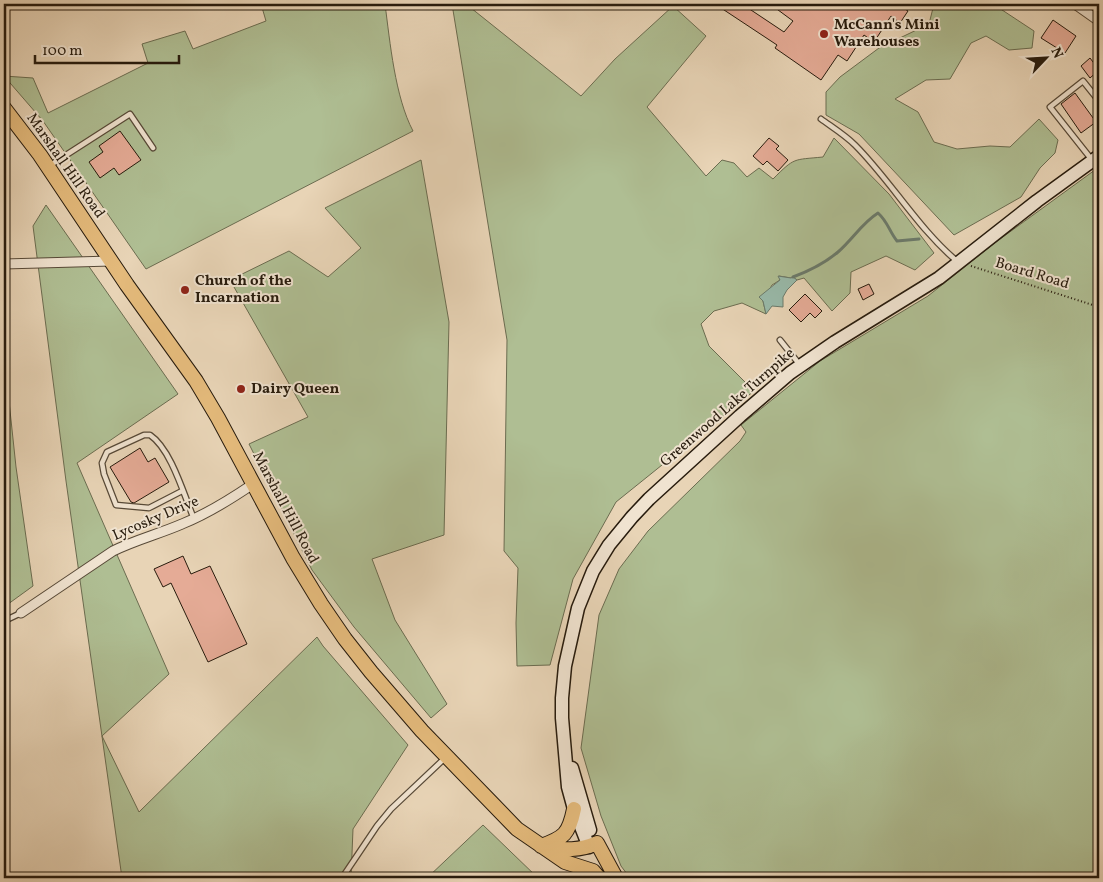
<svg xmlns="http://www.w3.org/2000/svg" width="1103" height="882" font-family="Vollkorn,serif">
	<style>
		.green { fill: #afbe93; stroke: #6b6c50 }
		.water { fill: #98b9a9; stroke: #6b7a6b }
		.lines { fill: none; stroke-linecap: round; stroke-linejoin: round }
		.stream { stroke: #6b7a6b; stroke-width: 3 }
		.building { fill: #e5ab96; stroke: #271b0d }
		.lane-casing { stroke: #574937; stroke-width: 7 }
		.street-casing { stroke: #574937; stroke-width: 11 }
		.secondary-casing { stroke: #271b0d; stroke-width: 15 }
		.primary-casing { stroke: #271b0d; stroke-width: 16 }
		.path { stroke: #271b0d; stroke-width: 2; stroke-dasharray: 1 2.5; stroke-linecap: butt }
		.lane { stroke: #f0e3d0; stroke-width: 4.5 }
		.street { stroke: #f0e3d0; stroke-width: 9 }
		.secondary { stroke: #f0e3d0; stroke-width: 12 }
		.primary { stroke: #e4ba7b; stroke-width: 14 }
		.poi-dot { fill: #8f2418; stroke: #f0e3d0; stroke-width: 2 }
		.labels { text-anchor: middle; dominant-baseline: central; stroke-width: 4; stroke-linejoin: round; paint-order: stroke }
		.poi-label { font-size: 15px; font-weight: bold; fill: #271b0d; stroke: #f0e3d0; text-anchor: start }
		.street-label { font-size: 15px; fill: #271b0d; stroke: #f0e3d0 }
	</style>
	<rect width="100%" height="100%" fill="#e8d4b6"/>
	<filter id="stains"><feTurbulence type="fractalNoise" baseFrequency=".004" numOctaves="4"/><feColorMatrix values="0 0 0 0 .2 0 0 0 0 .09 0 0 0 0 .02 0 0 0 .5 -.17"/></filter>
	<radialGradient id="worn" r=".72"><stop offset=".6" stop-color="#630" stop-opacity="0"/><stop offset="1" stop-color="#630" stop-opacity=".3"/></radialGradient>
	<path class="green" d="M261 4H385C390 42 395 97 413 131L146 269 43 121 4 76 33 78 48 113 148 63 142 44 185 31 193 49 266 21Z
		M452 4H466L581 96 615 59 673 6 706 36 647 107 706 176 722 160 734 163 747 177 759 168 773 179C795 157 793 160 823 157L834 138 889 194 934 253 915 270 886 256 851 272 850 293 832 311 804 278 797 280 793 277 791 278 779 276 780 280 772 285 763 301 766 314 742 303 714 311 701 324 709 346 754 391 616 502 573 579 550 665 517 666 516 623 518 568 504 551 507 340Z
		M934 4H993L1034 31 1032 48 1009 50 986 36 971 43 950 79 926 80 895 99 918 112 934 142 957 149 990 146 1010 147 1039 119 1058 140 1055 153 1040 168 1021 197 954 235 859 134 826 115V92L840 77 879 48 929 24Z
		M421 160 449 322 444 535 372 559 395 620 447 704 431 718 354 627 312 570 249 444 308 417 230 280 289 251 328 277 361 248 325 208Z
		M1099 167V878H630L621 866 601 816 581 748 599 615 619 569 648 531 740 441 746 432 741 425 820 361 928 296 996 242Z
		M46 205 178 394 77 463 169 674 102 736 139 812 317 637 323 646 408 745 353 829 351 878H122L66 481 33 226Z
		M4 373H6L16 467 33 586 4 607Z
		M483 825 538 878H427Z"/>
	<path class="water" d="M778 276 791 278 793 277 797 280 787 290 783 297V307L772 306 766 314 763 301 759 297 780 280Z"/>
	<g class="lines">
		<path class="stream" d="M793 277C809 271 825 263 838 252 853 239 862 223 878 213 888 222 889 231 897 241L919 239"/>
	</g>
	<path class="building" d="M715 4H742L784 32 793 21 770 4H897L908 11 900 23 891 16 874 42 864 35 847 61 838 55 821 80 775 48 777 45Z
		M1053 20 1076 36 1065 53 1041 38Z
		M1090 58 1099 70 1090 78 1081 66Z
		M1075 93 1096 122 1081 133 1061 104Z
		M120 131 141 160 119 175 114 168 100 178 89 162 103 152 99 146Z
		M769 138 779 146 776 149 788 160 778 171 767 161 763 165 753 156Z
		M869 284 874 294 863 300 858 289Z
		M805 294 822 311 815 318 810 313 801 322 789 310Z
		M140 448 148 462 155 458 169 482 134 503 131 502 110 467Z
		M183 556 191 574 210 566 247 644 208 662 171 583 163 587 154 569Z"/>
	<g class="lines">
		<defs>
			<path id="lane" d="M821 119C832 127 845 135 855 145 891 181 919 230 958 262
				M1092 160 1050 107 1083 81 1099 101
				M49 166 130 114 153 148
				M780 340 800 365
				M182 491 149 508 116 505 104 474 102 463 107 452 144 435H150C171 449 184 495 194 519
				M4 621 21 613
				M342 878 377 826 391 809 445 758"/>
			<path id="street" d="M1075 4 1099 21
				M4 264 111 261
				M21 613 113 551C135 540 159 534 182 524 207 514 231 499 253 484"/>
			<path id="secondary" d="M572 768 590 830
				M589 847 574 809 568 787 562 718V698L565 666 578 608 593 571 609 545 632 517 649 499 740 416 790 373 835 342 939 278 1037 201 1099 156"/>
			<path id="primary" d="M4 108 40 155 127 285 196 381 218 418 293 558 321 604 345 639 371 672 422 731 517 829 565 862 593 871 599 878
				M541 846C564 838 569 834 574 809
				M546 847C564 850 580 851 597 843L616 878"/>
		</defs>
		<use href="#lane" class="lane-casing"/>
		<use href="#street" class="street-casing"/>
		<use href="#secondary" class="secondary-casing"/>
		<use href="#primary" class="primary-casing"/>
		<path class="path" d="M971 266 1099 307"/>
		<use href="#lane" class="lane"/>
		<use href="#street" class="street"/>
		<use href="#secondary" class="secondary"/>
		<use href="#primary" class="primary"/>
	</g>
	<g class="poi-dot">
		<circle cx="824" cy="34" r="5"/>
		<circle cx="185" cy="290" r="5"/>
		<circle cx="241" cy="389" r="5"/>
	</g>
	<g class="labels">
		<g class="poi-label">
			<text x="834" y="25">McCann's Mini<tspan x="834" dy="17">Warehouses</tspan></text>
			<text x="195" y="281">Church of the<tspan x="195" dy="17">Incarnation</tspan></text>
			<text x="251" y="389">Dairy Queen</text>
		</g>
		<g class="street-label">
			<text transform="translate(65 166) rotate(55)">Marshall Hill Road</text>
			<text transform="translate(1032 274) rotate(17)">Board Road</text>
			<text transform="translate(728 408) rotate(-41)">Greenwood Lake Turnpike</text>
			<text transform="translate(285 508) rotate(62)">Marshall Hill Road</text>
			<text transform="translate(156 519) rotate(-23)">Lycosky Drive</text>
		</g>
	</g>
	<rect width="1103" height="882" fill="none" stroke="#e8d4b6" stroke-width="20"/>
	<rect x="5" y="5" width="1093" height="872" fill="none" stroke="#271b0d" stroke-width="2.5"/>
	<rect x="10" y="10" width="1083" height="862" fill="none" stroke="#271b0d"/>
	<g transform="translate(1046 58) rotate(65)" stroke="#f0e3d0" stroke-width="4" paint-order="stroke">
	<path d="M0-4L9 19L0 12L-9 19Z" fill="#271b0d"/>
	<text y="-8" font-size="14" font-weight="bold" text-anchor="middle" fill="#271b0d">N</text>
	</g>
	<path d="M35 55v8h144v-8" fill="none" stroke="#271b0d" stroke-width="2.5"/>
	<text x="42" y="55" font-size="15" fill="#271b0d" stroke="#f0e3d0" stroke-width="4" paint-order="stroke">100 m</text>
	<rect width="100%" height="100%" filter="url(#stains)"/>
	<rect width="100%" height="100%" fill="url(#worn)"/>
</svg>
